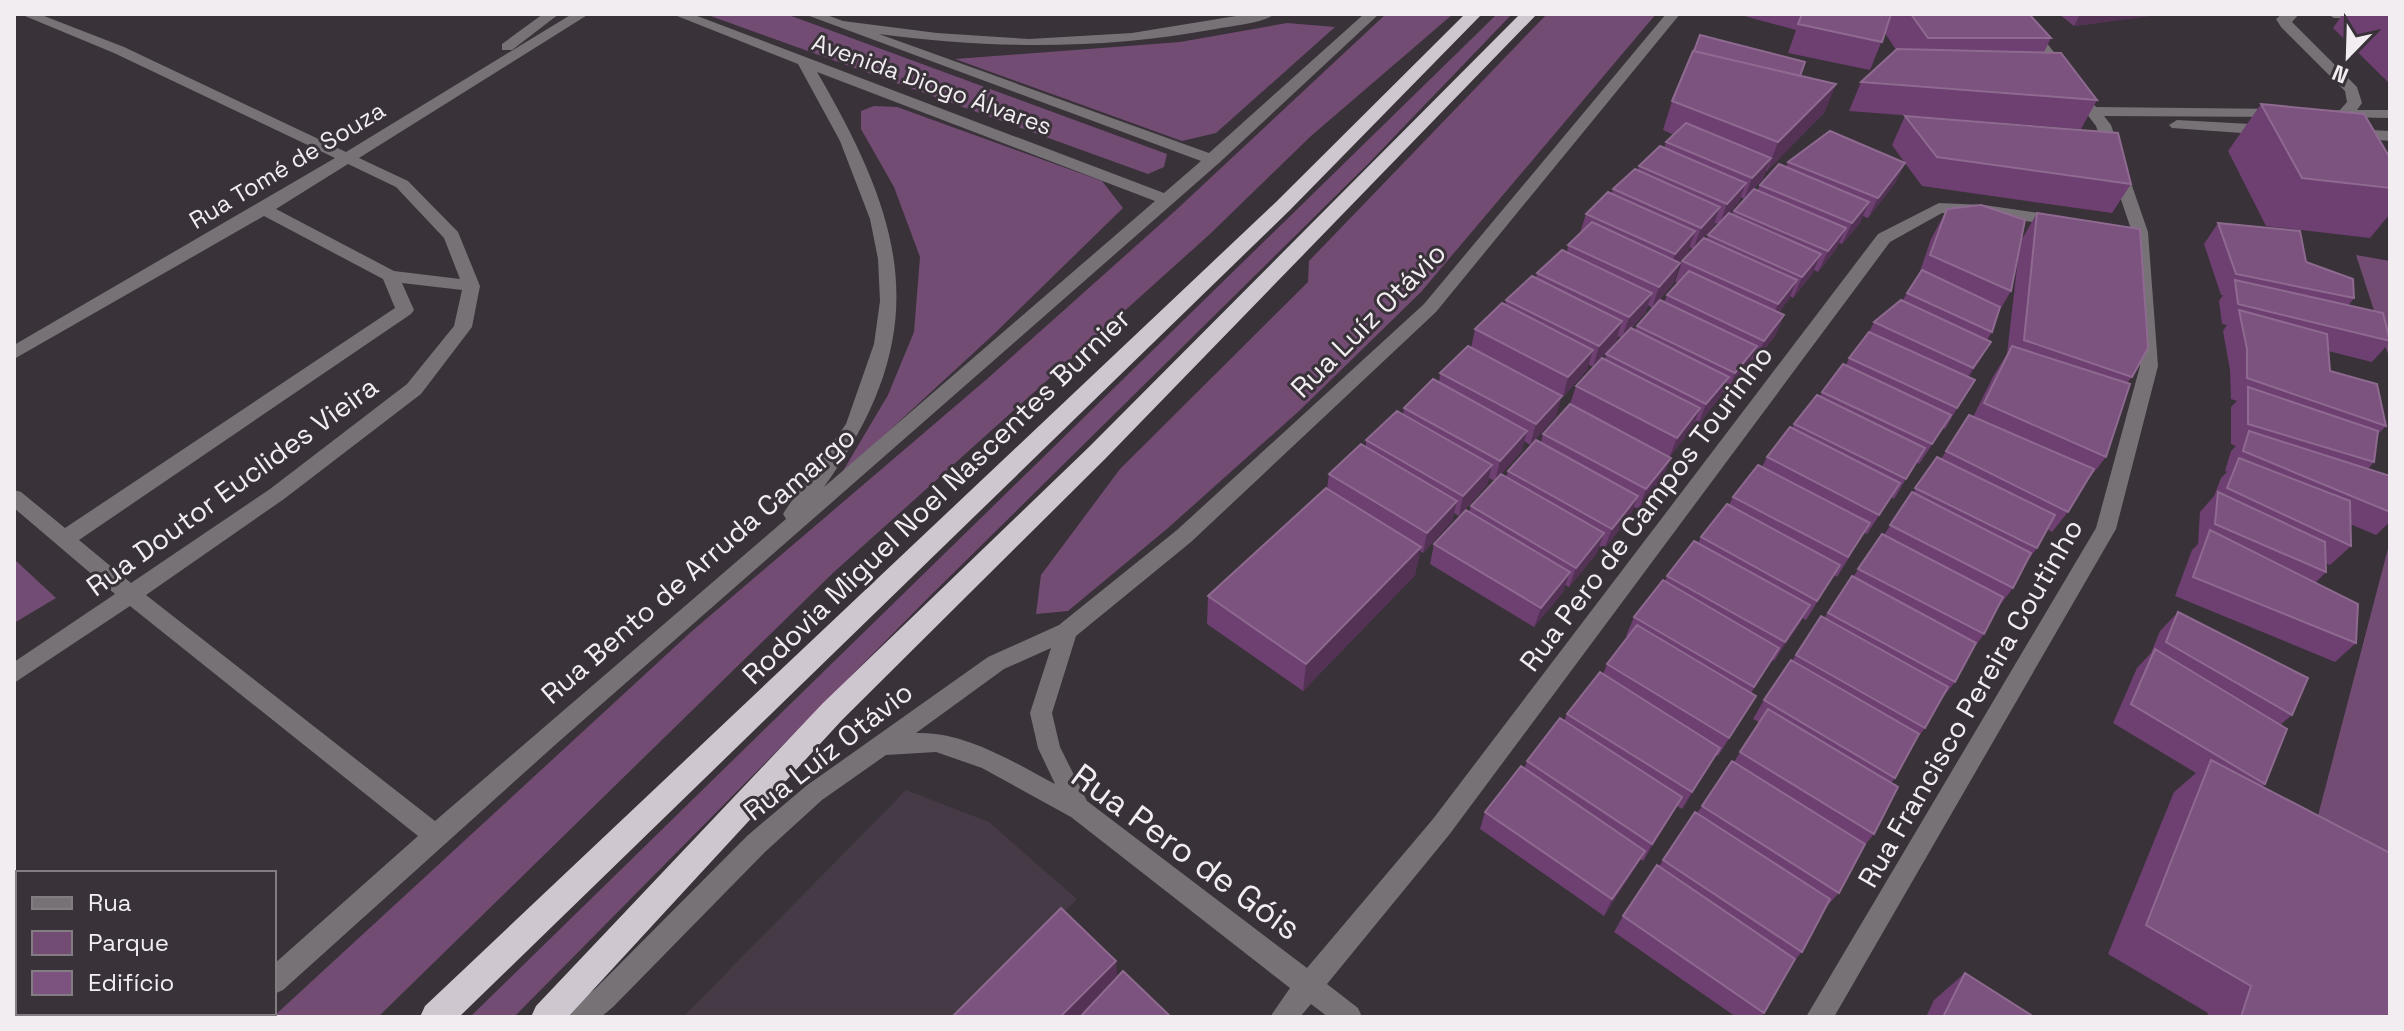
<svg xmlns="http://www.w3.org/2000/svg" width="2404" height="1031" font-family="'Space Grotesk',sans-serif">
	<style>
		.built { fill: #453a45 }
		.green { fill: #734c74 }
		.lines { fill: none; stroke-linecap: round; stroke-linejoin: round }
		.minor { fill: #767276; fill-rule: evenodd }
		.highway { fill: #cfc7cf; fill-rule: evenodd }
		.wall { fill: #6e3f71; fill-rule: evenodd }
		.shaded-wall { fill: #533255 }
		.building { fill: #7c527e; stroke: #8e6a90; stroke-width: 2 }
		.labels { text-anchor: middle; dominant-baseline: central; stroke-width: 6; stroke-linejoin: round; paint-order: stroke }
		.far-street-label { font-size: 24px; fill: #f1edf1; stroke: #393239 }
		.street-label { font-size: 28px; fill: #f1edf1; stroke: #393239 }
		.near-street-label { font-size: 34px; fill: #f1edf1; stroke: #393239 }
	</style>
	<rect width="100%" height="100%" fill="#393239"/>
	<path class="built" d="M906 790 989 822 1077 899 963 1017H683Z"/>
	<path class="green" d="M705 14H786L1167 154 1164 167 1148 174Z
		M1386 14H1453L1311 136 1210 234 834 572 378 1017H273L691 632 987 379 1175 211Z
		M1497 14H1512L1368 164 930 596 514 1017H470Z
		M1547 14H1656L1421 292 1299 411 1168 528 1068 611 1036 614 1041 575 1120 469 1308 282 1309 261Z
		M1287 23 1335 27 1216 133 1182 141 955 59 1180 42Z
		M874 106 897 107 1102 181 1123 208 994 334 840 476 888 395 914 332 920 257 894 187 861 129V111Z
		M2356 255 2390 261V360Z
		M2390 541V867L2315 827Z
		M14 559 56 598 14 623Z"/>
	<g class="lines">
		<path class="minor" d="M20 14H39L124 47 346 152 572 14H589L359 158 408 181 458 232 480 286 472 327 421 394 284 499 146 595 435 821 786 519 783 514 786 509 846 424 874 344 880 301 878 259 870 219 840 141 798 64 672 14H692L1164 193 1201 161 804 14H824L843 21 937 33 1029 39 1132 33 1248 14H1275C1261 24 1233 25 1216 29 1100 50 995 49 879 34L1209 153 1364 14H1379L1219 163 555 745 283 990 274 994V964L418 836 130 606 14 683V662L115 594 14 508V490L21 492 65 528 395 308 383 279 264 216 14 359V345L335 158 114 53ZM817 72 1155 201 824 487C935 333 907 226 817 72ZM348 164 396 187 444 238 460 279 394 271 276 209ZM402 283 462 290 454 326 407 384 270 489 131 583 79 540 411 314 414 310Z
			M543 14H559L512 50H502V44Z
			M1666 14H1680L1436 312 1191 542 1076 636 1052 713 1060 747 1087 801 1307 968 1433 819 1878 234 1939 203 1984 205 2059 216 2067 221 2059 226 1984 215 1942 213 1890 242 1449 835 1327 984 1358 1008 1362 1017H1328L1311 1004 1300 1017H1270L1290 988 1071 817 982 768 936 752 886 755 822 800 765 852 613 1007 601 1017H567L571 1008 595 989 747 836 806 786 988 657 1059 625 1177 530 1424 304ZM1051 648 1030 713 1038 748 1055 784C1013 762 965 731 916 733L1004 669Z
			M2005 14H2020L2040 34 2096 107 2281 109 2288 113 2281 117 2104 116 2111 125 2148 232 2158 366 2116 529 1834 1017H1806L2096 528 2140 366 2132 232 2096 126 2030 40Z
			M2282 14H2299L2292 22 2357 87 2362 103 2357 110H2390V118L2332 117V111L2340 110 2347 102 2345 91 2281 27 2276 19Z
			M2327 14H2390V19L2334 18Z
			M2177 120 2269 125 2277 130 2269 135 2172 128 2169 125Z
			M2353 129 2390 131V141L2348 137 2345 134Z
			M224 1013H252L250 1017H222Z"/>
		<path class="highway" d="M1465 14H1482L1290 210 459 1017H420L425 1006 1276 202Z
			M1520 14H1537L1105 459 843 719 568 1017H531L536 1006 823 703 1089 447Z"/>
	</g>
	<path class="wall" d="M1737 14H2029L2051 38 2044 52 2097 100 2081 129 1849 111 1861 82 1896 50 1885 33 1870 70 1788 53 1796 30Z
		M2059 14H2164L2074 26Z
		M2343 14H2390V84L2333 28Z
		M1800 76 1836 84 1824 113 1767 171H1766L1763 179 1744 199 1741 197 1738 203 1729 213 1732 214 1734 211 1757 191 1760 185 1786 167 1788 162 1905 163 1892 145 1905 116 2131 184 2112 213 1922 186 1905 163 1895 183 1868 218 1863 216 1860 223 1842 244 1839 243 1836 249 1818 272 1814 270 1812 274 1793 298 1790 296 1779 313 1784 315 1775 336 1755 361 1752 359 1748 367 1727 394 1722 392 1720 397 1698 425 1694 423 1692 429 1669 457 1663 478 1639 509 1634 507 1630 516 1604 549 1599 546 1597 553 1569 587 1565 585 1563 592 1534 627 1430 564 1434 544 1469 512 1471 506 1495 481 1489 478 1487 485 1459 516 1454 513 1452 521 1423 553 1420 551 1415 575 1303 691 1207 624 1208 596 1327 488 1329 474 1366 446V440L1403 414 1404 408 1439 382 1440 373 1471 348 1475 329 1505 305 1506 300 1536 278 1537 273 1567 252 1568 245 1580 233 1586 214 1612 193 1613 189 1638 170 1639 166 1664 148 1666 142 1674 135 1663 130 1672 101ZM1715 223 1719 224 1708 235 1707 239 1682 261 1675 282 1678 283 1667 295 1664 302 1637 326 1635 330 1626 334 1645 313 1648 305 1652 308 1673 284 1680 263 1678 262 1688 252 1690 247 1693 249 1713 227ZM1618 336 1622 338 1606 354 1605 359 1576 386 1570 404 1543 434 1541 442 1508 471 1506 477 1501 474 1522 451 1524 441 1530 445 1556 416 1561 397H1563L1587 370 1588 364 1593 367 1616 341Z
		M2261 104 2390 188V214L2370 238 2266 226 2228 151Z
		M1947 209 2021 241 2037 213 2132 377 2127 383 2106 457 2084 485 2068 512 2052 532 2047 529 2037 548 2026 563 2013 588 2000 605 1984 634 1973 649 1955 682 1940 701 1925 728 1916 740 1895 778 1891 783 1874 834 1865 845 1839 893 1824 909 1802 952 1793 962 1764 1013 1761 1017H1736L1614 932 1623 916 1659 866 1695 812 1697 813 1734 762 1759 722 1753 719 1764 700 1792 661 1821 616 1824 618 1852 576 1853 577 1882 534 1884 535 1912 492 1913 493 1937 457 1941 459 1969 415 1973 417 1994 375 2007 354 2019 250 2011 291 1998 313 1992 332 1987 340 1991 342 1969 377 1962 400 1945 429 1943 428 1919 464 1916 462 1894 499 1891 497 1867 534 1864 533 1837 577 1834 575 1806 620 1802 618 1774 661 1772 660 1751 693 1756 696 1718 756 1716 755 1682 809 1677 806 1643 861 1640 859 1604 916 1480 829 1485 812 1524 769 1527 761 1564 721 1567 714 1603 674 1607 664 1628 637 1626 636 1634 617 1665 582 1667 576 1698 543 1701 537 1729 505 1733 497 1762 467 1767 457 1792 428 1794 424 1820 396 1822 392 1846 365 1849 358 1869 332 1874 322 1902 301 1918 277 1931 239Z
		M2218 223 2306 262 2354 298 2348 306 2390 339V342L2372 362 2328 351 2330 371 2386 426 2378 434 2374 462 2368 469 2390 476V522L2376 535 2350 524 2351 546 2330 565 2326 563V572L2315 583 2356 643 2335 662 2175 596 2192 550 2198 544 2200 512 2214 496 2221 478 2227 472 2225 471 2231 451 2236 446 2231 444V407L2237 401 2231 399 2230 370 2223 331 2227 325 2222 324 2219 301 2223 295H2221L2204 244Z
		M2178 612 2292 715 2280 725 2265 784 2262 787 2390 1017H2207L2208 1013 2108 954 2174 792 2196 773 2113 723 2137 668 2151 653 2160 631Z
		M1965 973 2034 1017H1926L1934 1000Z"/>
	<path class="shaded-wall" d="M2080 14H2164L2074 26Z
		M1836 84 1824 113 1767 171 1778 142Z
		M1771 158 1763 179 1744 199 1752 178Z
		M1905 163 1895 183 1868 218 1878 198Z
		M1746 183 1738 203 1719 225 1727 204Z
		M1869 202 1860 223 1842 244 1852 223Z
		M1720 207 1713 227 1693 249 1701 228Z
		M1846 228 1836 249 1818 272 1828 251Z
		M1695 231 1688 252 1668 274 1675 254Z
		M1821 254 1812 274 1793 298 1802 277Z
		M1680 263 1673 284 1652 308 1659 287Z
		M1797 280 1788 301 1769 325 1778 304Z
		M1652 293 1645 313 1622 338 1629 317Z
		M1784 315 1775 336 1755 361 1764 341Z
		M1622 321 1616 341 1593 367 1599 346Z
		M1991 342 1979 362 1961 388 1973 368Z
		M1757 346 1748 367 1727 394 1735 373Z
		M1593 350 1587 370 1563 397 1568 377Z
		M1729 377 1720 397 1698 425 1706 404Z
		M1562 396 1556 416 1530 445 1536 424Z
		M1700 408 1692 429 1669 458 1677 438Z
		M1527 431 1522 451 1495 481 1500 461Z
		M1671 458 1663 478 1639 509 1646 489Z
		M1492 465 1487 485 1459 516 1463 496Z
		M1638 496 1630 516 1604 549 1612 529Z
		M1457 501 1452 521 1423 553 1427 533Z
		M1604 533 1597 553 1569 587 1576 568Z
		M1421 547 1415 575 1303 691 1306 664Z
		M1570 572 1563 592 1534 627 1541 608Z
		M1810 605 1799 625 1774 661 1785 642Z
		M1720 748 1710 766 1682 809 1692 792Z
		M1682 797 1672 815 1643 861 1652 844Z
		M1645 851 1636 867 1604 916 1612 899Z
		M1116 961 1118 983 1085 1017H1060Z"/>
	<path class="building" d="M1802 14H1891L1882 42 1798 24Z
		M1911 14H2029L2051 38H1928Z
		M1700 35 1805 62 1800 76 1694 51Z
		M1897 49 2061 53 2097 100 1861 82Z
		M1693 51 1836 84 1778 142 1672 101Z
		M2261 104 2364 114 2390 158V188L2302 178Z
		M1905 116 2118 133 2131 184 1937 157Z
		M1686 123 1771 158 1752 178 1666 142Z
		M1830 131 1905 163 1878 198 1788 162Z
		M1660 146 1746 183 1727 204 1639 166Z
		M1779 164 1869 202 1852 223 1760 185Z
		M1635 169 1720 207 1701 228 1613 189Z
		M1754 189 1846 228 1828 251 1734 211Z
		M1608 192 1695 231 1675 254 1586 214Z
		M1981 205 2025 220 2011 291 1930 255 1947 209Z
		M1729 213 1821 254 1802 277 1708 235Z
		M2037 213 2140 229 2148 348 2132 377 2024 340Z
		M1592 222 1680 263 1659 287 1568 245Z
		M2218 223 2300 231 2306 262 2353 279 2354 298 2236 274Z
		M1704 238 1797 280 1778 304 1682 261Z
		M1562 250 1652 293 1629 317 1537 273Z
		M1922 270 2000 307 1992 332 1907 293Z
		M1689 271 1784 315 1764 341 1667 295Z
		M1532 276 1622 321 1599 346 1506 300Z
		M2235 280 2383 313 2390 341 2238 304Z
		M1660 300 1757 346 1735 373 1637 326Z
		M1901 300 1991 342 1973 368 1874 322Z
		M1502 303 1593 350 1568 377 1475 329Z
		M2239 310 2327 334 2330 371 2377 384 2386 426 2247 378V349Z
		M1631 328 1729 377 1706 404 1606 354Z
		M1869 332 1975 380 1957 408 1849 358Z
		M1468 346 1562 396 1536 424 1440 373Z
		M2012 346 2130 384 2106 457 1984 403Z
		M1602 358 1700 408 1677 438 1576 386Z
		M1843 364 1951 415 1932 444 1822 392Z
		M1433 379 1527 431 1500 461 1404 408Z
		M2248 387 2378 431 2374 462 2248 424Z
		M1817 395 1925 448 1906 479 1794 424Z
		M1570 404 1671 458 1646 489 1543 434Z
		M1397 411 1492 465 1463 496 1366 440Z
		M1969 415 2094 469 2068 512 1946 451Z
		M1790 427 1900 483 1879 515 1767 457Z
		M2249 431 2390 476V512L2243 451Z
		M1536 440 1638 496 1612 529 1508 471Z
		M1361 444 1457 501 1427 533 1329 474Z
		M1937 457 2055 515 2037 548 1915 488Z
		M2239 458 2350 501 2351 546 2227 488Z
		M1758 465 1870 523 1848 557 1733 497Z
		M1501 474 1604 533 1576 568 1471 506Z
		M1326 488 1421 547 1306 664 1208 596Z
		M1912 492 2031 553 2013 588 1890 525Z
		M2218 492 2325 542 2326 572 2215 524Z
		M1727 504 1840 565 1817 601 1701 537Z
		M1466 510 1570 572 1541 608 1434 544Z
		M2210 530 2358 604 2356 643 2193 577Z
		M1882 534 2003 597 1984 634 1858 569Z
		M1694 541 1810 605 1785 642 1667 576Z
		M1852 576 1976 643 1955 682 1828 613Z
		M1663 580 1779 648 1754 687 1634 617Z
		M2178 612 2308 678 2292 715 2166 642Z
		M1821 616 1948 687 1925 728 1796 655Z
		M1637 625 1756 696 1729 738 1607 664Z
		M2155 649 2287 729 2265 784 2131 704Z
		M1791 660 1919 734 1895 778 1764 700Z
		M1600 672 1720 748 1692 792 1567 714Z
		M1768 709 1898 787 1874 834 1740 752Z
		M1560 718 1682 797 1652 844 1527 761Z
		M2211 760 2390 853V1017H2241L2251 986 2146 925Z
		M1732 761 1865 844 1839 893 1702 806Z
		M1521 766 1645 851 1612 899 1485 812Z
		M1695 812 1830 899 1802 952 1663 860Z
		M1657 865 1795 959 1764 1013 1623 916Z
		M1061 908 1116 961 1060 1017H952Z
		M1123 971 1171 1017H1080Z
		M1965 973 2034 1017H1943Z"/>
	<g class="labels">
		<g class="far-street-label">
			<text transform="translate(932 84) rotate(20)">Avenida Diogo Álvares</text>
			<text transform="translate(287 165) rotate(-31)">Rua Tomé de Souza</text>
		</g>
		<g class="street-label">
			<text transform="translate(1368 320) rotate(-45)">Rua Luíz Otávio</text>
			<text transform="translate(232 486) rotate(-36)">Rua Doutor Euclides Vieira</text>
			<text transform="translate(936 496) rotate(-44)">Rodovia Miguel Noel Nascentes Burnier</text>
			<text transform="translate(1646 508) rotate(-53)">Rua Pero de Campos Tourinho</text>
			<text transform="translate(698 565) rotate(-41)">Rua Bento de Arruda Camargo</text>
			<text transform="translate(1970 703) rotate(-60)">Rua Francisco Pereira Coutinho</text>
			<text transform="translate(828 751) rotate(-38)">Rua Luíz Otávio</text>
		</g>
		<g class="near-street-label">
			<text transform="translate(1186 852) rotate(36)">Rua Pero de Góis</text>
		</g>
	</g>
	<rect width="2404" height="1031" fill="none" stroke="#f1edf1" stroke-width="32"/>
	<rect x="16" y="871" width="260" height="144" fill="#393239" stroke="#837d83" stroke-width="2"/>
	<rect x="32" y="897" width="40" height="12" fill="#767276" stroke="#837d83" stroke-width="2"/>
	<text x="88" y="911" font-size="24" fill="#f1edf1">Rua</text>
	<rect x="32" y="931" width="40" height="24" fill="#734c74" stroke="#837d83" stroke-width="2"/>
	<text x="88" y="951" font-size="24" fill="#f1edf1">Parque</text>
	<rect x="32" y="971" width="40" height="24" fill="#7c527e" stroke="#837d83" stroke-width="2"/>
	<text x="88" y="991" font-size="24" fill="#f1edf1">Edifício</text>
	<g transform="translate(2348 56) rotate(203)" stroke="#393239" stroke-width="6" paint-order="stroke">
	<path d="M0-6L14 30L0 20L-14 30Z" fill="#f1edf1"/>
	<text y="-12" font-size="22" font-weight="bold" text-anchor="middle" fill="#f1edf1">N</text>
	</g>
</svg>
